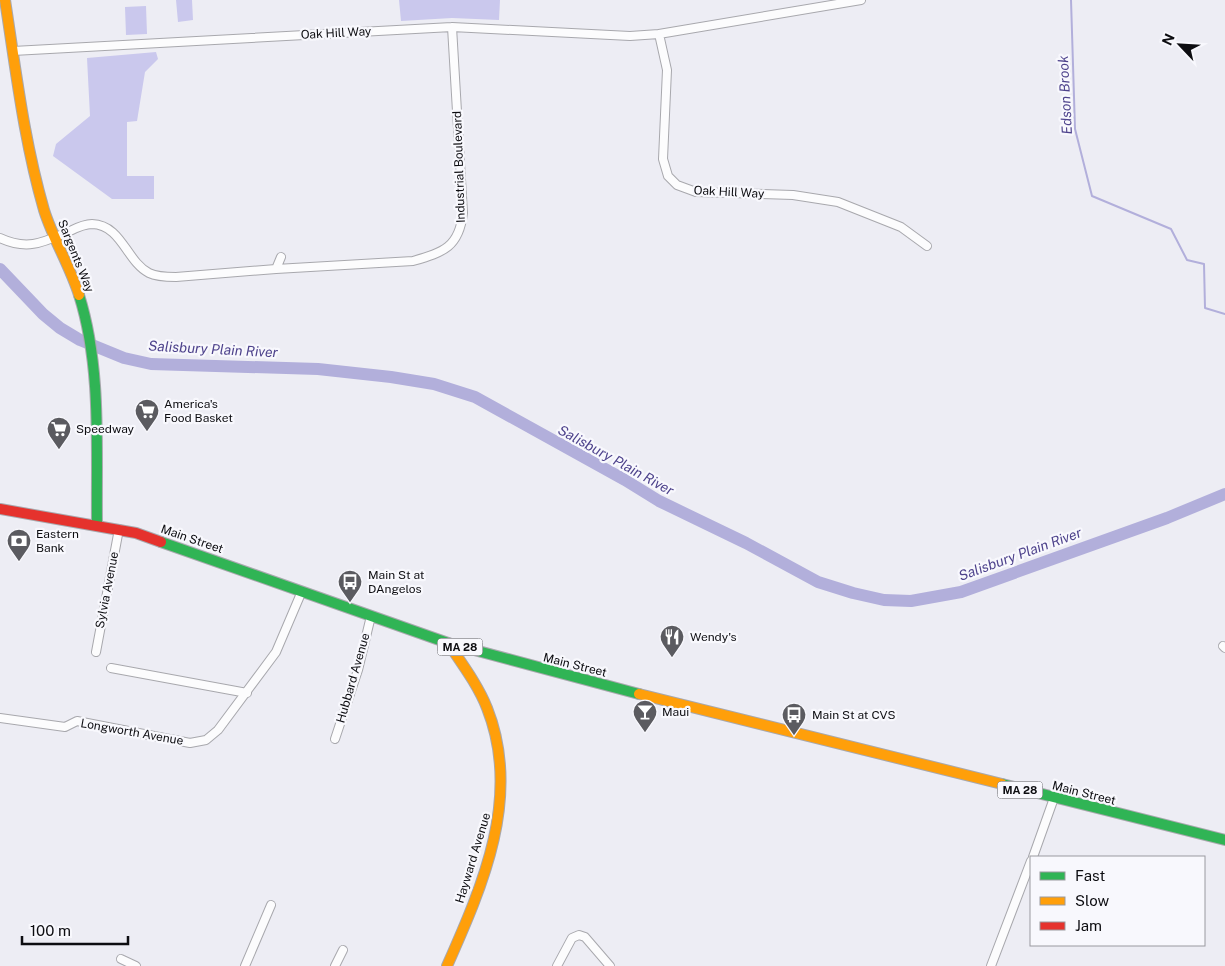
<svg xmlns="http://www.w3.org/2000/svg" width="1225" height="966" font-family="'Public Sans',sans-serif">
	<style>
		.forest { fill: #cac8ed }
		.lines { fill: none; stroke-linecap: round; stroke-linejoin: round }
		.stream { stroke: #b2afdb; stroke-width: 2 }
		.river { stroke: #b2afdb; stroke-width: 12 }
		.street-casing { stroke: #a8a8ad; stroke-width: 10 }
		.fast-casing { stroke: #a8a8ad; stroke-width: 12 }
		.slow-casing { stroke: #a8a8ad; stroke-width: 12 }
		.jam-casing { stroke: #a8a8ad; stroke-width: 12 }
		.street { stroke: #fcfcfd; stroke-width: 8 }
		.fast { stroke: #30b455; stroke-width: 10 }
		.slow { stroke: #ff9f0a; stroke-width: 10 }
		.jam { stroke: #e5322d; stroke-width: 10 }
		.labels { text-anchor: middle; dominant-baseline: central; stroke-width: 4.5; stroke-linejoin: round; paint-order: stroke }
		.shield { fill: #f8f8fd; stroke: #545458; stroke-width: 1 }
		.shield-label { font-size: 11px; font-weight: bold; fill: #0d0d11 }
		.street-label { font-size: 12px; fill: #0d0d11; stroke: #f8f8fd }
		.poi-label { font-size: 12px; fill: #0d0d11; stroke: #f8f8fd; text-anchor: start }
		.water-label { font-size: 14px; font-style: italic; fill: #4e438c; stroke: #f8f8fd }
	</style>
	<rect width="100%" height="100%" fill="#ededf4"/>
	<path class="forest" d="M176 0H192L193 20 178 22Z
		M399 0H500L499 20 452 18 401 21Z
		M146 6 147 34 126 35 125 7Z
		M156 52 158 59 145 72 137 121 127 122V176H154V199H112L53 156 56 144 90 116 87 58Z"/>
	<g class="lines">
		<path class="stream" d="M1071 0 1075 129 1092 196 1171 229 1187 260 1204 264 1205 308 1225 314"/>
		<path class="river" d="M0 269 43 314 60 328 80 340 124 358 151 364 318 369 391 377 434 384 475 397 625 480 659 501 746 543 818 582 853 593 884 600 911 601 961 592 1167 518 1225 494"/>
		<defs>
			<path id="street" d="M659 34 667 70 663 159 668 176 677 185 696 192 793 195 838 202 901 227 927 246
				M13 51 452 27 630 36 659 34 861 0
				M0 238C28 251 44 242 70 231 76 228 84 224 92 224 122 225 126 261 149 273 157 277 167 277 176 277L276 269 281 257
				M276 269 413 261C444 252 459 247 463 213L452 27
				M1223 646 1225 648
				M96 652 119 529
				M111 668 247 693
				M0 718 65 727 77 721 190 743 206 740 218 730 276 652 302 591
				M335 739 358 670 371 616
				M1033 857 1054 798
				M121 959 136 966
				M245 966 271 905
				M335 966 343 950
				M557 966 572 938 579 935 585 937 610 966
				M991 966 1031 861"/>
			<path id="fast" d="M79 295C102 368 96 449 97 525
				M161 542 448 643 639 694
				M1002 784 1225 840"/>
			<path id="slow" d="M5 0C16 71 24 141 44 210 53 239 70 266 79 295
				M639 694 1002 784
				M447 966C483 885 522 796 487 708 478 685 462 664 448 643"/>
			<path id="jam" d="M0 509 136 533 161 542"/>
		</defs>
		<use href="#street" class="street-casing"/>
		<use href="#fast" class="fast-casing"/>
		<use href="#slow" class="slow-casing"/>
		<use href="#jam" class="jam-casing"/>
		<use href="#street" class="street"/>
		<use href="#fast" class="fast"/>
		<use href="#slow" class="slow"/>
		<use href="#jam" class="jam"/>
	</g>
	<defs>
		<symbol id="supermarket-pin" viewBox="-11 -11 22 30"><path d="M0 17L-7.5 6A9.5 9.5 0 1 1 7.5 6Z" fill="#5b5b60" stroke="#f8f8fd"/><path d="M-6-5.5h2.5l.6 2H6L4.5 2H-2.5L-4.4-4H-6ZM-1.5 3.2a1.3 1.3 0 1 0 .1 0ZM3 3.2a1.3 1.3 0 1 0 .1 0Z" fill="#fff"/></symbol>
		<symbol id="bank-pin" viewBox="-11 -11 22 30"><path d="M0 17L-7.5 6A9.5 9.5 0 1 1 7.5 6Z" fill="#5b5b60" stroke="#f8f8fd"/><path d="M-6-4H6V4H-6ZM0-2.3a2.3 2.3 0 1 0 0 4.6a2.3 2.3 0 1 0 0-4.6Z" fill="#fff"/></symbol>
		<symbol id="bus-pin" viewBox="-11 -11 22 30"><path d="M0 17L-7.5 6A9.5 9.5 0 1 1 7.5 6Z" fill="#5b5b60" stroke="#f8f8fd"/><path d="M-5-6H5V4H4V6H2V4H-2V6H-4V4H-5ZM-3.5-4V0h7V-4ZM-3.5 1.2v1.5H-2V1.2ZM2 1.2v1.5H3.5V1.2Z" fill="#fff"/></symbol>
		<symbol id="restaurant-pin" viewBox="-11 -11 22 30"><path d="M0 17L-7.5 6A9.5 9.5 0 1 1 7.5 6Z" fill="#5b5b60" stroke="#f8f8fd"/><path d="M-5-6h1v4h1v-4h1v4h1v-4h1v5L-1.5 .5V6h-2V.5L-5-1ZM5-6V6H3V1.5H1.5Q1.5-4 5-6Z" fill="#fff"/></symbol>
		<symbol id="bar-pin" viewBox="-11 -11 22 30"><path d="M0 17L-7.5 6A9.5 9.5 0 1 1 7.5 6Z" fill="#5b5b60" stroke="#f8f8fd"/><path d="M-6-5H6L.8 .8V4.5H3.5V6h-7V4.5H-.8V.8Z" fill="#fff"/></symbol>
	</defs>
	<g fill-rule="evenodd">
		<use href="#supermarket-pin" x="133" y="397" width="28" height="38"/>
		<use href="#supermarket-pin" x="45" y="415" width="28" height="38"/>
		<use href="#bank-pin" x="5" y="527" width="28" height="38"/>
		<use href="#bus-pin" x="336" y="568" width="28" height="38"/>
		<use href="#restaurant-pin" x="658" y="623" width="28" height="38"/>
		<use href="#bar-pin" x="631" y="698" width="28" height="38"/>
		<use href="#bus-pin" x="780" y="701" width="28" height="38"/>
	</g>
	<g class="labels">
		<g class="shield">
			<rect x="437.5" y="638.5" width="45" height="17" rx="4"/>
			<rect x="997.5" y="781.5" width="45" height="17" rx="4"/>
		</g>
		<g class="shield-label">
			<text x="460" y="647">MA 28</text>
			<text x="1020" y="790">MA 28</text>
		</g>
		<g class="street-label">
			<text transform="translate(336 33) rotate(-3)">Oak Hill Way</text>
			<text transform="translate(459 167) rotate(-92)">Industrial Boulevard</text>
			<text transform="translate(729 192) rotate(3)">Oak Hill Way</text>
			<text transform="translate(76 256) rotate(68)">Sargents Way</text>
			<text transform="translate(192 539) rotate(19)">Main Street</text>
			<text transform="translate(107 590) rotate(-79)">Sylvia Avenue</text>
			<text transform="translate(575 665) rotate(14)">Main Street</text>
			<text transform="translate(353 678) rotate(-74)">Hubbard Avenue</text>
			<text transform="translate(132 732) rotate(10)">Longworth Avenue</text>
			<text transform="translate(1084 793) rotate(14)">Main Street</text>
			<text transform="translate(473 858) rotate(-73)">Hayward Avenue</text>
		</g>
		<g class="poi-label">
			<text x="164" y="404">America's<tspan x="164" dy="14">Food Basket</tspan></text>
			<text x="76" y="429">Speedway</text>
			<text x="36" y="534">Eastern<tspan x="36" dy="14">Bank</tspan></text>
			<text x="368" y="575">Main St at<tspan x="368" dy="14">DAngelos</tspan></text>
			<text x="690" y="637">Wendy's</text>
			<text x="662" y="712">Maui</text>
			<text x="812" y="715">Main St at CVS</text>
		</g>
		<g class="water-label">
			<text transform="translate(1065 95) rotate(-93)">Edson Brook</text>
			<text transform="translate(213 349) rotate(3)">Salisbury Plain River</text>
			<text transform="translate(616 460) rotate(29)">Salisbury Plain River</text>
			<text transform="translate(1020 554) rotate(-20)">Salisbury Plain River</text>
		</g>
	</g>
	<rect x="1030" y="856" width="175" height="90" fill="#f8f8fd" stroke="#9a9a9f"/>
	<rect x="1040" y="872" width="25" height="8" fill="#30b455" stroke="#9a9a9f"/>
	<text x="1075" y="881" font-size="15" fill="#0d0d11">Fast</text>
	<rect x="1040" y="897" width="25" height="8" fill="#ff9f0a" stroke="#9a9a9f"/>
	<text x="1075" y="906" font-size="15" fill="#0d0d11">Slow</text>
	<rect x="1040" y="922" width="25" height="8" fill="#e5322d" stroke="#9a9a9f"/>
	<text x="1075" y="931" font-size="15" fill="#0d0d11">Jam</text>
	<g transform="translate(1180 45) rotate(295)" stroke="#f8f8fd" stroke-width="4" paint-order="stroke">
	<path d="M0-4L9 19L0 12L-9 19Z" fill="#0d0d11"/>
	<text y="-8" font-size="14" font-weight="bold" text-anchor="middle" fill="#0d0d11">N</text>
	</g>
	<path d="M22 936v8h106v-8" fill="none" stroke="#0d0d11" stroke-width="2.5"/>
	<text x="30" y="936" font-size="15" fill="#0d0d11" stroke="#f8f8fd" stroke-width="4" paint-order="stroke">100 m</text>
</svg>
